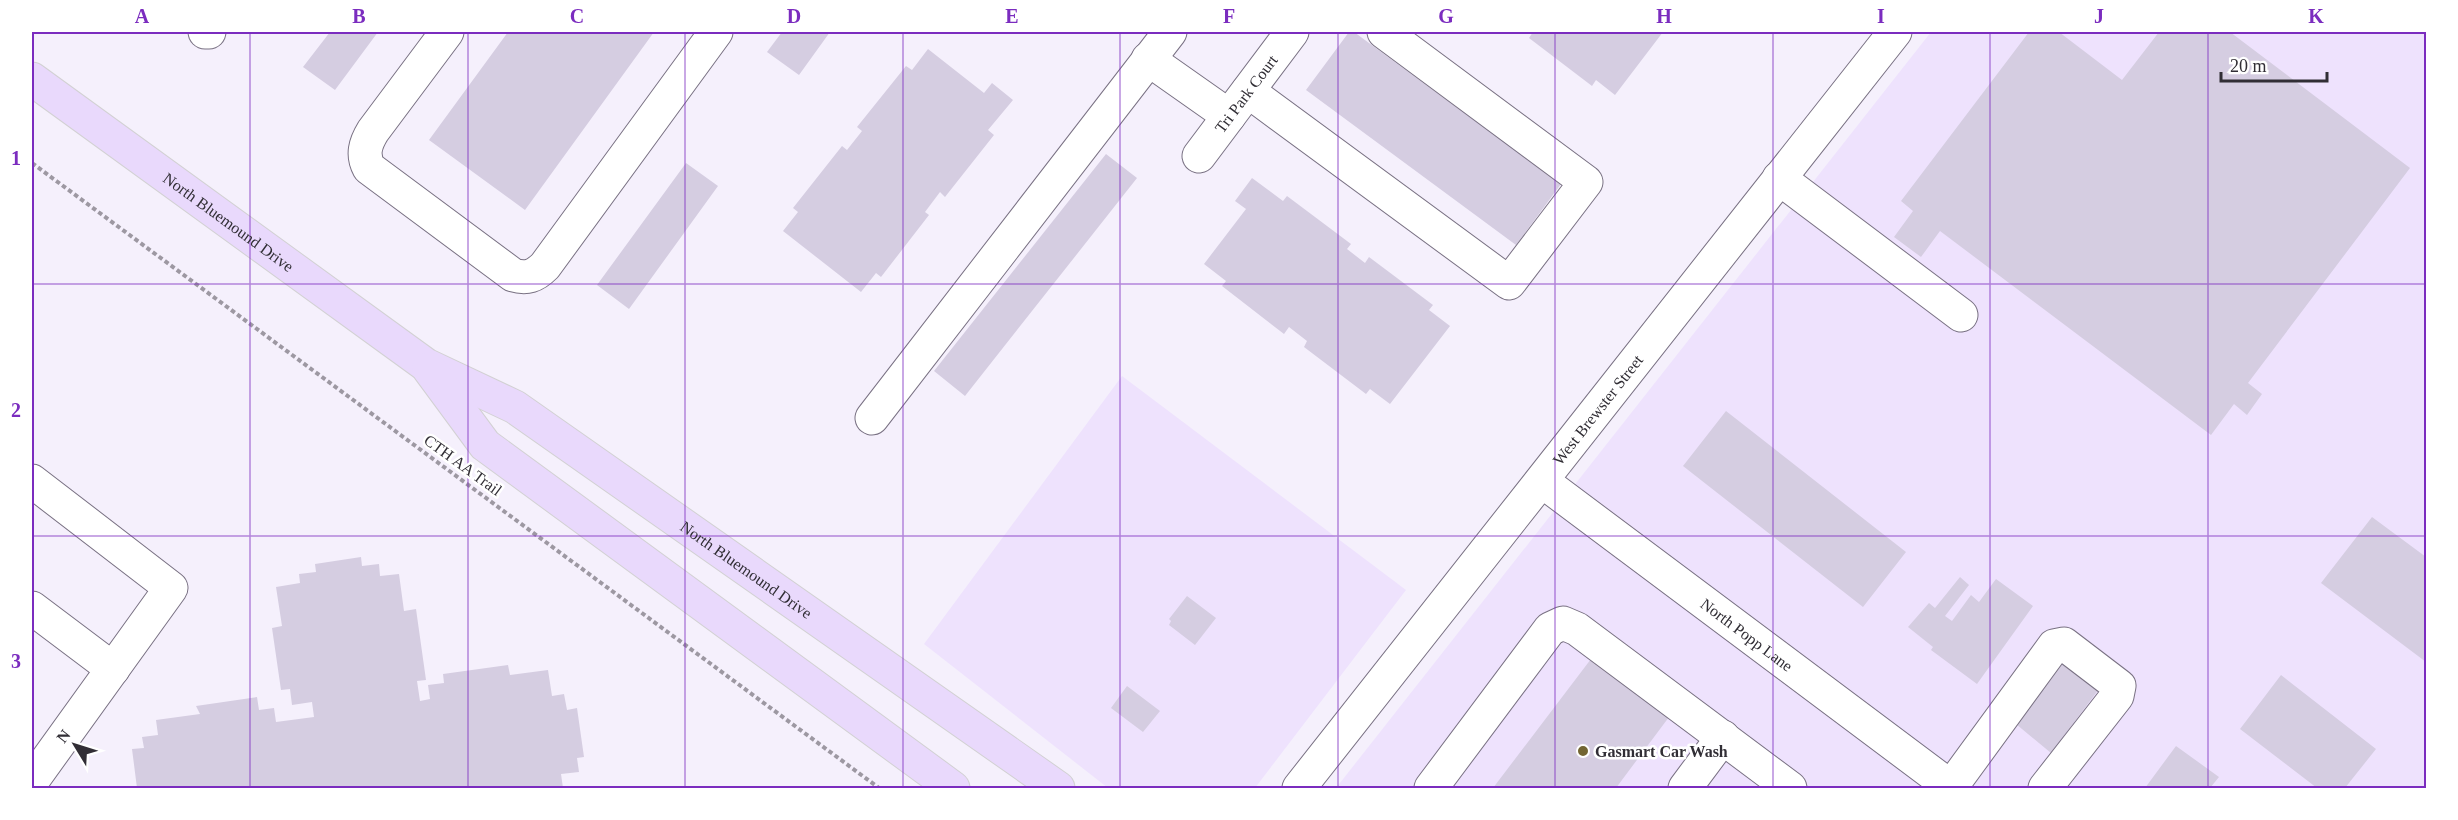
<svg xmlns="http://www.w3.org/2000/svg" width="2458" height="820" font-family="Georgia,serif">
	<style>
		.built { fill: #eee2fd }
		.building { fill: #d5cde1 }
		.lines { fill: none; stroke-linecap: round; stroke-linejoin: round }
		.minor-casing { stroke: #797183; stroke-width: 35 }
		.major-casing { stroke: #d2d1d3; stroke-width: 35 }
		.path { stroke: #9d98a2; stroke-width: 4; stroke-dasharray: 4.5 3; stroke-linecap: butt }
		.minor { stroke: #fff; stroke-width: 33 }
		.major { stroke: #e9d9fc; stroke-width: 33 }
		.grid { fill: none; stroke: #7b2cbf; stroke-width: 1.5; stroke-opacity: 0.55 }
		.poi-dot { fill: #726532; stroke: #fff; stroke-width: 2 }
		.labels { text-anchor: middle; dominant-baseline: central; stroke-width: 5; stroke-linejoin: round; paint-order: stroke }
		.street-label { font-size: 16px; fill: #312e35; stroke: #fff }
		.poi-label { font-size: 16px; font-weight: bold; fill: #312e35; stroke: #fff; text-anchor: start }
		.neatline { fill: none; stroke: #7b2cbf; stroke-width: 2 }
		.grid-label { font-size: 20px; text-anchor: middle; font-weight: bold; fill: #7b2cbf }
	</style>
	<rect width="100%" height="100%" fill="#f5f0fc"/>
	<path class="built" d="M1931 32H2426V788H1336Z
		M1122 376 1406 590 1255 788H1108L924 644Z"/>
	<path class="building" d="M330 32H378L335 90 303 67Z
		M508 32H654L525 210 429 140Z
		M782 32H830L799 75 767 52Z
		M1349 32H1354L1561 184 1516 245 1306 90Z
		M1533 32H1663L1615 95 1596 80 1592 86 1529 38Z
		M2029 32H2059L2122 80 2159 32H2230L2410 168 2248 383 2262 394 2247 415 2234 404 2211 435 1940 231 1921 257 1894 237 1913 211 1901 201Z
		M928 49 984 93 992 83 1013 100 988 130 994 135 945 197 940 192 925 212 929 215 881 277 876 273 861 292 783 231 798 212 793 208 842 146 847 150 862 131 857 127 906 66 912 70Z
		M1106 154 1137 178 965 396 934 371Z
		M686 163 718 186 629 309 597 285Z
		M1252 178 1283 201 1287 196 1351 244 1347 249 1365 263 1369 257 1433 305 1429 310 1450 326 1390 404 1370 389 1366 394 1304 347 1307 341 1289 327 1284 334 1222 286 1226 281 1204 264 1246 209 1235 201Z
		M1726 411 1906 552 1863 607 1683 466Z
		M2372 517 2426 557V662L2321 583Z
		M361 557 362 566 379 564 380 576 399 574 404 611 416 609 426 680 417 681 420 701 430 699 428 685 444 683 443 674 508 665 510 675 548 670 552 696 564 694 567 710 577 708 584 757 577 758 579 772 561 774 563 788H137L132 749 144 748 142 737 158 735 156 720 200 714 196 706 257 697 259 710 274 708 276 722 314 717 312 702 292 705 290 689 281 690 272 628 282 626 276 587 300 583 299 574 316 572 315 564Z
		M1960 577 1969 585 1945 616 1952 621 1971 595 1979 602 1996 579 2033 606 1977 684 1931 650 1933 647 1908 627 1929 603 1935 608Z
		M1187 596 1216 618 1195 645 1169 625 1171 621 1169 619Z
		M1594 655 1672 713 1616 788H1493Z
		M2064 661 2099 689 2051 753 2016 724Z
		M2281 675 2376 749 2345 788H2317L2240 729Z
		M1127 686 1160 711 1143 732 1111 708Z
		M2176 746 2219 777 2210 788H2145Z"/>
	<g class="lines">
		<defs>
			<g id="minor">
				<path d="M205 32H209"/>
				<path d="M447 32 373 131C365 144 362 155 369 168L513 275C527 279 535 276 545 266L716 32"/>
				<path d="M1148 59 1229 116"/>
				<path d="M1248 91 1509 283 1586 182 1384 32"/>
				<path id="s1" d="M1199 156 1292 32"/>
				<path d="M1779 178 1961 315"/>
				<path d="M872 418 1170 32"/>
				<path d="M32 481 171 588 32 781"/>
				<path id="s2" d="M1542 481 1952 788"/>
				<path d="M32 608 113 669"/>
				<path d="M1951 787 2054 646 2064 644 2119 686 2117 696 2045 788"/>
				<path id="s3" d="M1299 788 1895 32"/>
				<path d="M1431 788 1550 629 1563 623 1577 629 1790 788"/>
				<path d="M1685 788 1723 737"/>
			</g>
			<g id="major">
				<path id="s4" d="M32 79 426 365 515 407 1058 788"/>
				<path d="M429 369 485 445 953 788"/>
			</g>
		</defs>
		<use href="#minor" class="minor-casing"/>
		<use href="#major" class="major-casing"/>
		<path class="path" d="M32 163 879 788"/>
		<use href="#minor" class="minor"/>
		<use href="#major" class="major"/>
	</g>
	<path class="grid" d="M250 32V788M468 32V788M685 32V788M903 32V788M1120 32V788M1338 32V788M1555 32V788M1773 32V788M1990 32V788M2208 32V788M32 284H2426M32 536H2426"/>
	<circle class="poi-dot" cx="1583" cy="751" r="6"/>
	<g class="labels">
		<g class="street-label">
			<text stroke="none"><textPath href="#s1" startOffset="78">Tri Park Court</textPath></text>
			<text stroke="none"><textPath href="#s4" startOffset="243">North Bluemound Drive</textPath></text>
			<text stroke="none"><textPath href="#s3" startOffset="482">West Brewster Street</textPath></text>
			<text transform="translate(463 465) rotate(36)">CTH AA Trail</text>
			<text stroke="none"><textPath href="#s4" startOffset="868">North Bluemound Drive</textPath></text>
			<text stroke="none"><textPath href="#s2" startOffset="256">North Popp Lane</textPath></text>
		</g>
		<g class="poi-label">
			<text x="1595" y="751">Gasmart Car Wash</text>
		</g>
	</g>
	<rect width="2458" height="820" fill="none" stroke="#ffffff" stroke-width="66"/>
	<g transform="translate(75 745) rotate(308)" stroke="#ffffff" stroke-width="4.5" paint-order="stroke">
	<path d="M0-4.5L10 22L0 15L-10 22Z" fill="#312e35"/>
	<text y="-9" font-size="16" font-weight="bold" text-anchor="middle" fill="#312e35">N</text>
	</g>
	<path d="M2221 72v9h106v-9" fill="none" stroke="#312e35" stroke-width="3"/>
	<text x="2230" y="72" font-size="18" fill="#312e35" stroke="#ffffff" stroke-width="4.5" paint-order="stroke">20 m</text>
	<rect x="33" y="33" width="2392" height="754" class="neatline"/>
	<g class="grid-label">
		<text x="142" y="23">A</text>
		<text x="359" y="23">B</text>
		<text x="577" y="23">C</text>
		<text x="794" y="23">D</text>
		<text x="1012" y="23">E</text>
		<text x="1229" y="23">F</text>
		<text x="1446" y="23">G</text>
		<text x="1664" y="23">H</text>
		<text x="1881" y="23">I</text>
		<text x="2099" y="23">J</text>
		<text x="2316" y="23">K</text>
		<text x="16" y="165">1</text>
		<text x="16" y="417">2</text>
		<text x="16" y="668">3</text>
	</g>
</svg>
